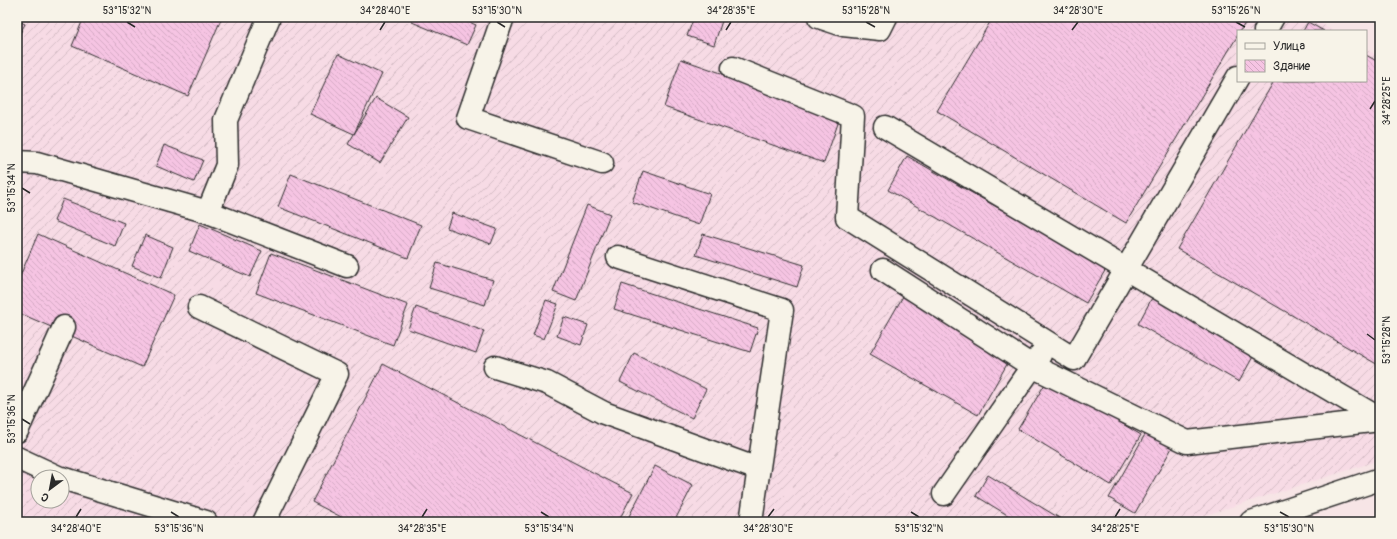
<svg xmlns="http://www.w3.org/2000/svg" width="1397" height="539" font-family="Pangolin,sans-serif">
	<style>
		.industrial { fill: url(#industrial-furrows); fill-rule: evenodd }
		.building { fill: url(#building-back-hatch); stroke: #2b2b2b }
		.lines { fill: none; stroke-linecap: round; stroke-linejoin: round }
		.minor-casing { stroke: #2b2b2b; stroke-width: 25 }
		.minor { stroke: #f7f3e8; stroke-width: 22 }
		.ticks { fill: none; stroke: #2b2b2b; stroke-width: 1.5 }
		.neatline { fill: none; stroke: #2b2b2b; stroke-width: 1.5 }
		.ticks-label { font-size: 10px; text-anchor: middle; fill: #2b2b2b }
	</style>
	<defs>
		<pattern id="industrial-furrows" width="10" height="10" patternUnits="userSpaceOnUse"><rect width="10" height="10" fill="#f7dbe5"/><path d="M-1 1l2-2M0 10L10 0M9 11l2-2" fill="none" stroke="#d4bcc5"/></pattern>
		<pattern id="building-back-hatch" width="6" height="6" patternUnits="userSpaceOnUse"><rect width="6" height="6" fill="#f6c4e3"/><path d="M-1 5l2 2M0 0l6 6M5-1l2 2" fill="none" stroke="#d3a9c3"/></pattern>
	</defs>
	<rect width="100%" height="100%" fill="#f7e5e6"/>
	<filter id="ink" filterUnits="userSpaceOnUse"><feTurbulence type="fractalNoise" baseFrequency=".025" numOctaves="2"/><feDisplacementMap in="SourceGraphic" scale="8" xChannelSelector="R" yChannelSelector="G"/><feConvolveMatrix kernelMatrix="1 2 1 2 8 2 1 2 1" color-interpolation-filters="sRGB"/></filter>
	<g filter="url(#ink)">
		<path class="industrial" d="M17 17H1310L1334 31H1238V81H1366V49L1380 57V460L1184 522H17ZM38 477H62V501H38Z"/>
		<path class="building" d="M84 17H222L188 96 72 46Z
			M415 17H458L476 25 467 45 412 22Z
			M694 17H711L722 21 714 45 687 36Z
			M993 17H1249L1240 31H1238V35L1126 223 937 111Z
			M17 20 25 24 17 39Z
			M1308 22 1324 31H1303Z
			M338 54 382 74 354 134 310 114Z
			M1366 55 1380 63V366L1177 249 1274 81H1366Z
			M681 59 841 115 824 163 664 107Z
			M376 98 408 117 380 163 348 144Z
			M164 145 203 160 194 182 156 166Z
			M907 156 1106 269 1086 303 888 190Z
			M643 171 710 194 699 225 632 202Z
			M291 174 421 225 408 258 278 207Z
			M63 199 124 223 115 246 54 221Z
			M587 205 610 214 576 301 553 292Z
			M452 213 497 229 491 244 447 228Z
			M200 224 262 251 250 277 189 251Z
			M38 234 174 295 142 367 17 312V283Z
			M703 234 804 265 797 287 696 255Z
			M145 235 173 247 161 278 132 266Z
			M271 253 408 305 393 345 256 293Z
			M437 263 493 280 485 305 429 288Z
			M622 284 758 328 750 352 614 309Z
			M906 291 1014 352 978 415 870 354Z
			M1153 296 1255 353 1239 382 1138 324Z
			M546 300 558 304 544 339 533 335Z
			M416 307 484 331 476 353 408 329Z
			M564 317 588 325 581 345 557 336Z
			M634 353 706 389 692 418 620 382Z
			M383 364 633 493 618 522H351L312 502Z
			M1048 379 1141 435 1111 485 1018 429Z
			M1147 431 1173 446 1135 513 1109 498Z
			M655 466 693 485 674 522H626Z
			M988 475 1066 522H1019L976 496Z"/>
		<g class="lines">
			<defs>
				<path id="minor" d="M503 17 468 118 602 163
					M819 17 843 25 880 29 886 17
					M1265 31 1273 17
					M733 68 853 116 847 217 1074 359 1238 77
					M885 127 1380 419
					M17 162 37 163 208 212 347 266
					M208 212 227 165 226 120 269 17
					M618 257 782 310 751 522
					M883 270 1032 366 1187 442 1380 420
					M199 307 337 374 264 522
					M495 367 547 383 604 413 758 469
					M17 431 64 327
					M17 458 58 477
					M62 478 206 522
					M944 494 1040 355
					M1251 522 1380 479"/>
			</defs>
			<use href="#minor" class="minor-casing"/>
			<use href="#minor" class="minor"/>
		</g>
	</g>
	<path class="ticks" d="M127 22 135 27M497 22 505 27M866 22 875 27M1236 22 1245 27M380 30 385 22M726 30 731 22M1072 30 1078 22M1370 109 1375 101M22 188 30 193M1367 334 1375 340M22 419 30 424M171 512 179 517M541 512 549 517M911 512 919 517M1280 512 1289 517M76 517 81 509M422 517 427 509M768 517 774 509M1115 517 1120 509"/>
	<rect width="1397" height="539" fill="none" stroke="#f7f3e8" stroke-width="44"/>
	<rect x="1237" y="30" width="130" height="52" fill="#f7f3e8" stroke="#a5a39c"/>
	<rect x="1245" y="43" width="20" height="6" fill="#f7f3e8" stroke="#a5a39c"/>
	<text x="1273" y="50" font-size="12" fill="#2b2b2b">Улица</text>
	<rect x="1245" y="60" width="20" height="12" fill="url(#building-back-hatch)" stroke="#a5a39c"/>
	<text x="1273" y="70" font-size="12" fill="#2b2b2b">Здание</text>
	<g transform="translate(50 489) rotate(212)"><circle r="19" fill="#f7f3e8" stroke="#a5a39c"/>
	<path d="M0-3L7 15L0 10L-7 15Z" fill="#2b2b2b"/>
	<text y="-6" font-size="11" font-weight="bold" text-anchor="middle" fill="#2b2b2b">С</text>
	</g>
	<rect x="22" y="22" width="1353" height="495" class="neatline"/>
	<g class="ticks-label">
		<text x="127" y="14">53°15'32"N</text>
		<text x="385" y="14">34°28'40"E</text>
		<text x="497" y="14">53°15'30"N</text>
		<text x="731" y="14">34°28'35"E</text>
		<text x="866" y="14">53°15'28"N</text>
		<text x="1078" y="14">34°28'30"E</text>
		<text x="1236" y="14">53°15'26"N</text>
		<text transform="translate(1386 101) rotate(-90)" y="4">34°28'25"E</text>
		<text transform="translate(11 188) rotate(-90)" y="4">53°15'34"N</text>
		<text transform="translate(1386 340) rotate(-90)" y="4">53°15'28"N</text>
		<text transform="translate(11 419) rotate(-90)" y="4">53°15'36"N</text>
		<text x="76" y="532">34°28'40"E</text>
		<text x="179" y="532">53°15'36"N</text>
		<text x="422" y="532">34°28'35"E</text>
		<text x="549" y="532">53°15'34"N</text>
		<text x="768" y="532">34°28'30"E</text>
		<text x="919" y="532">53°15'32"N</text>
		<text x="1115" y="532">34°28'25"E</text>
		<text x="1289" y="532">53°15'30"N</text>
	</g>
</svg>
